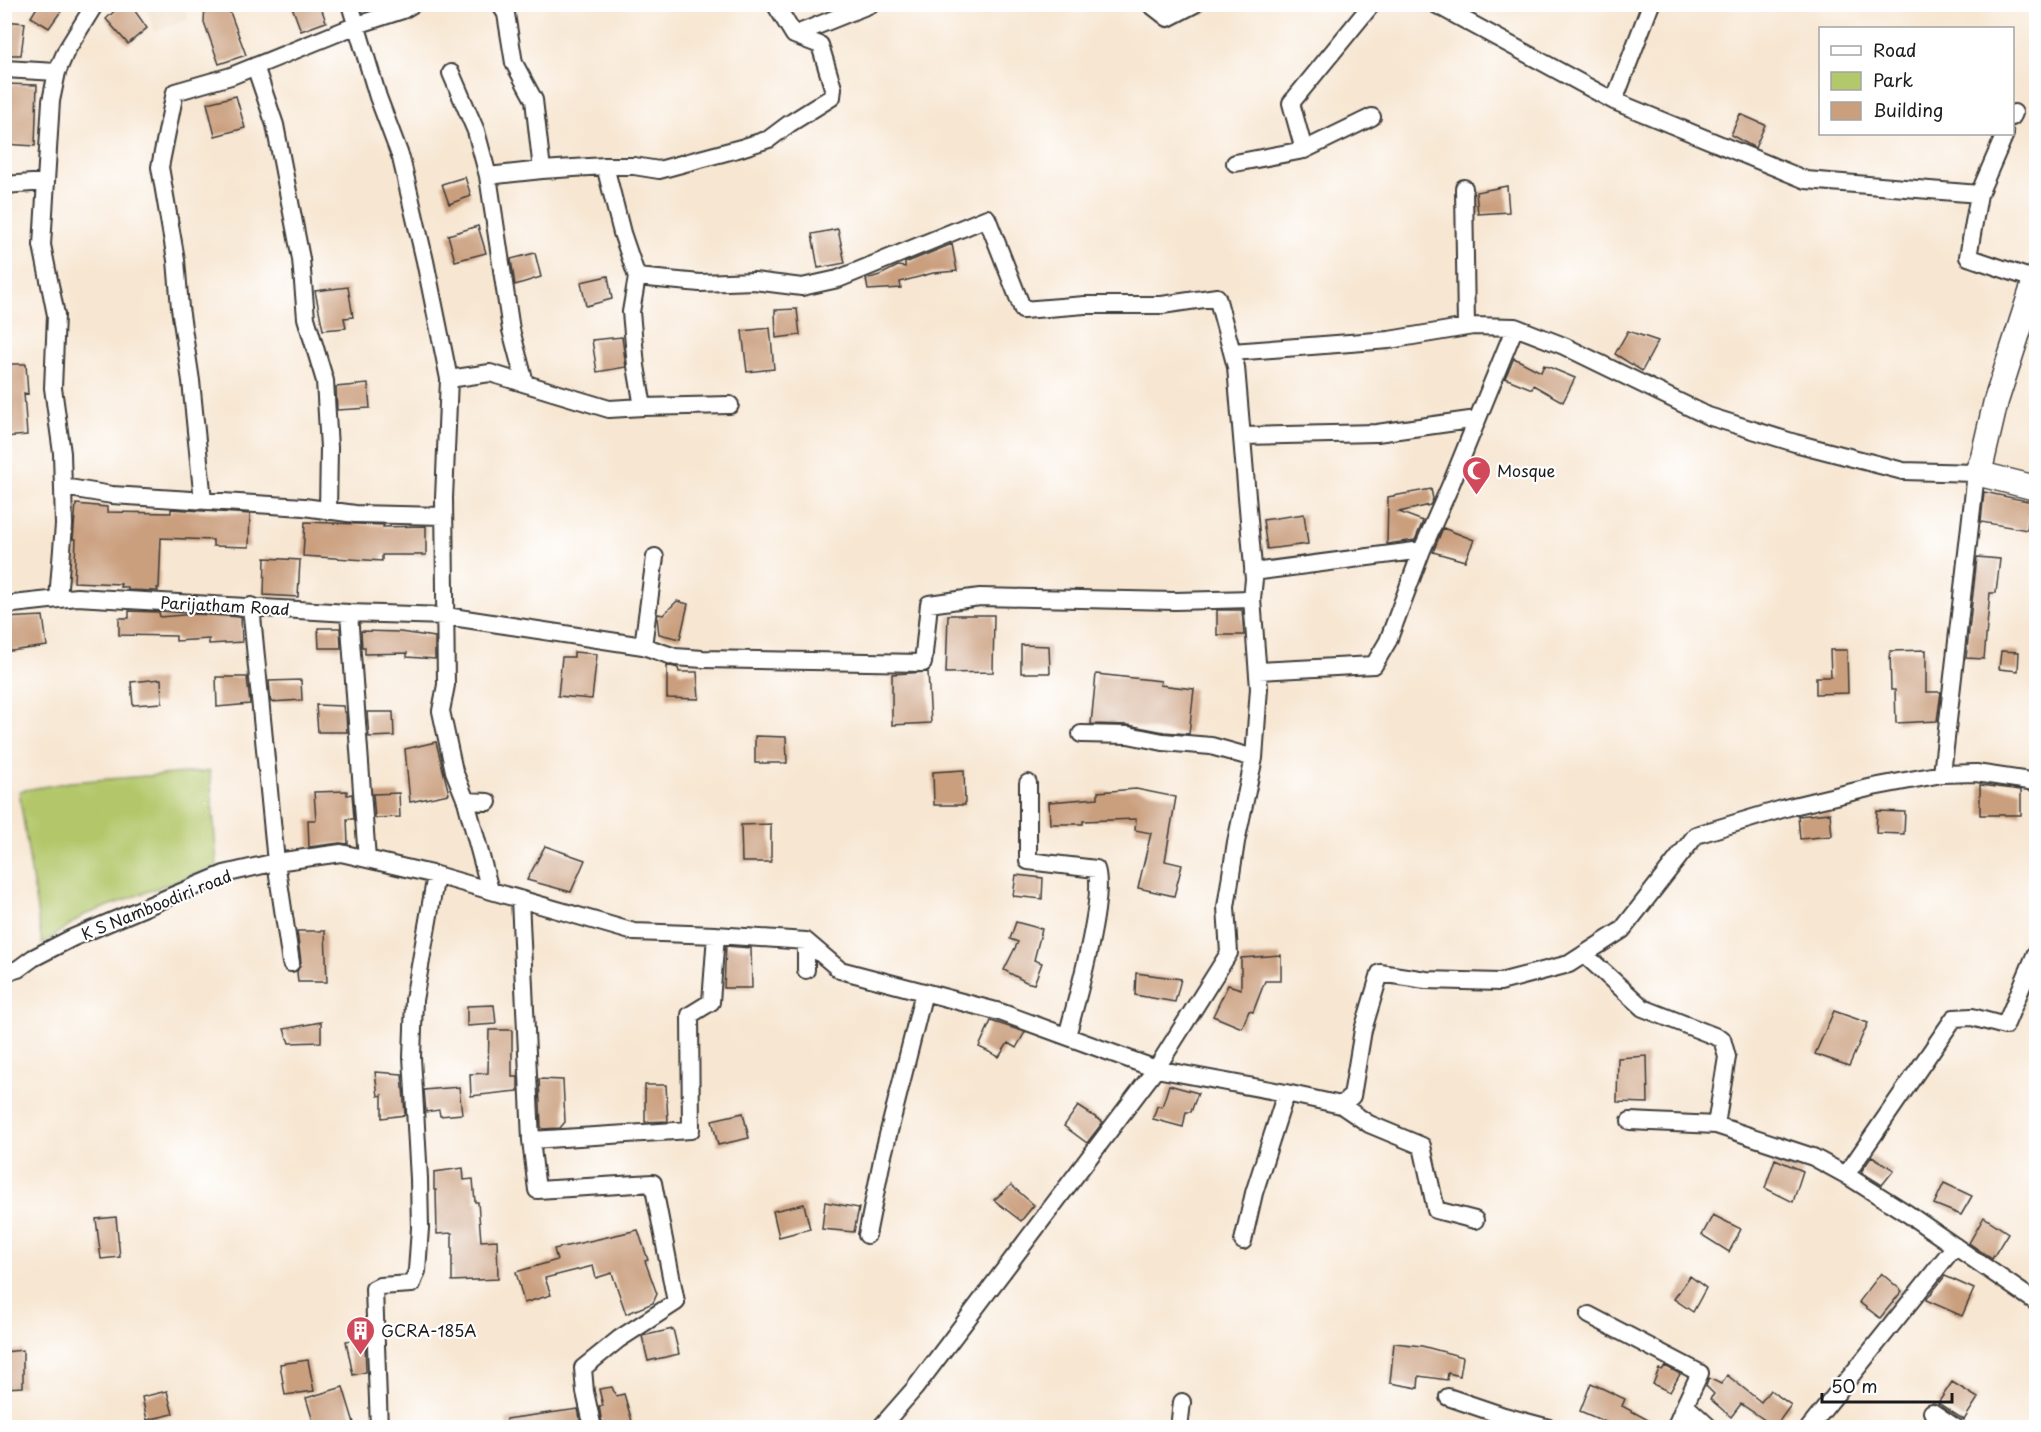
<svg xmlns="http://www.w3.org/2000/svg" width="2041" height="1432" font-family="'Playpen Sans',sans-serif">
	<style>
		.built { fill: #edd7bb }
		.green { fill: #b3c76b; stroke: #687244; stroke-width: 1.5 }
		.building { fill: #ca9f7e }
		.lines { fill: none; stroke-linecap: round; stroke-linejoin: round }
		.minor-casing { stroke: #3d3a37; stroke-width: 20 }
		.secondary-casing { stroke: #3d3a37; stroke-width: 27 }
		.minor { stroke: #fff; stroke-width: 16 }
		.secondary { stroke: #fff; stroke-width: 24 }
		.labels { text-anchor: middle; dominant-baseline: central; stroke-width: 4.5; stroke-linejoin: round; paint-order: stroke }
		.poi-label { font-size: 16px; fill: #1c1c1c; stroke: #fff; text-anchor: start }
		.street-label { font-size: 16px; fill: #1c1c1c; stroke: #fff }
	</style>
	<rect width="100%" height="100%" fill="#fff"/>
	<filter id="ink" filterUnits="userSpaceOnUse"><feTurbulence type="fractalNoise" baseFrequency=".0167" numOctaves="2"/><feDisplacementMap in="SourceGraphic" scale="12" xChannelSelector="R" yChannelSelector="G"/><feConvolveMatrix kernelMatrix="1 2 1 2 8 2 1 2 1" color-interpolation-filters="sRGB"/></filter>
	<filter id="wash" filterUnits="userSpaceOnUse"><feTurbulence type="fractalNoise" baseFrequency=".008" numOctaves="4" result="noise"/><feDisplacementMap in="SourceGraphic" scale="24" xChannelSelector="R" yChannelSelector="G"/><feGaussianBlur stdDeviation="1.35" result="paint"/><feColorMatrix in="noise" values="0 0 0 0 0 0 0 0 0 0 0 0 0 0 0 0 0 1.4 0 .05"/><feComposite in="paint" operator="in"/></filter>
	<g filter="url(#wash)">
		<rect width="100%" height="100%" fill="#f7e6d1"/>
		<path class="built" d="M146 5H184L189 19 155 32Z"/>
		<path class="green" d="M210 771 217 866 84 915 42 944 19 791 70 782Z"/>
		<g id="blocks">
			<path class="building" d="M39 4H66L49 28 31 17Z
				M122 4H130L147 28 128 44 106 19Z
				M205 4H227L246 55 219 64 204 22Z
				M291 4H320L326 22 301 31Z
				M4 21 25 23 21 55H4Z
				M4 84 37 85 35 146 4 144Z
				M236 96 245 128 215 136 207 103Z
				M1740 114 1765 125 1755 148 1731 135Z
				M465 177 471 196 449 204 442 184Z
				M1507 186 1509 212 1478 214 1476 192Z
				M478 226 486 253 455 261 448 235Z
				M838 229 845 263 818 268 812 234Z
				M952 244 957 271 933 273 900 282 901 288 868 290 866 279 880 275 898 266 905 267V263Z
				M535 253 541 277 515 285 511 259Z
				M608 276 612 299 586 306 581 282Z
				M348 287 353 317 344 318 346 328 323 330 315 291Z
				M797 309 800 335 776 338 775 310Z
				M770 328 774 369 747 372 742 331Z
				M1628 331 1658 341 1642 371 1615 354Z
				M622 337 626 367 597 372 592 340Z
				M1514 358 1541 372 1544 365 1575 378 1563 402 1533 385 1532 389 1505 378Z
				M4 364H26L28 394 24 393 27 435 4 437Z
				M368 384 370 408 337 410 336 387Z
				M1431 489 1433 499 1430 505 1399 512 1423 521 1415 540 1387 544 1388 497Z
				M1984 492 2032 502 2027 530 1981 522Z
				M76 504 107 507V512L171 513V509L250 514 249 547 213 546V540L161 538 159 588H157L158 591 128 590V587H120L121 584 74 582 76 539H73Z
				M1304 514 1308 544 1267 549 1263 520Z
				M305 522 384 525 383 527 426 526V555H382V561L303 556Z
				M1443 528 1474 540 1465 561 1433 552Z
				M1977 557 2000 559 1996 593H1990L1984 659 1966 658Z
				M265 558 300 560 298 597 264 595Z
				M677 601 688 604 680 639 659 634 657 618 658 614 663 615Z
				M1217 610H1242L1244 635H1217Z
				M129 611 159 612 160 617 195 614 241 617 242 642 209 644V639L176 641V636L119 635V618H129Z
				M948 615H994L993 672 946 673Z
				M43 616 47 646 4 652V618Z
				M318 628H340L341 648H319Z
				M361 631 400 632 435 637V659L407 657V653L365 654V647H362Z
				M1021 645 1049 646 1050 673H1021Z
				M1830 650H1847L1848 693 1816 694V677H1831Z
				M1926 650V692H1941L1937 721 1896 723 1895 690H1891L1890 651Z
				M2001 651 2019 652 2018 671 1999 669Z
				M574 652 597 654 592 699 558 696 562 657H574Z
				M667 665 678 668 679 672H697L699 699 667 698Z
				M928 672 931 723 892 725V674Z
				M1096 674 1161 681 1160 685 1194 689 1189 734 1164 732 1128 725 1091 724Z
				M216 677H247L250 704 217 707Z
				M161 679 162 703 133 705 131 682Z
				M301 680 302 700 271 702 269 681Z
				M316 705 343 706 344 712H346L347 732H318Z
				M367 712H393L394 736 369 737Z
				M755 736 786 737 787 763H755Z
				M436 742 449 794 410 802 405 749Z
				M964 770 965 805H934L933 772Z
				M1980 785 2021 790V815H1980Z
				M1136 789 1176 797 1165 861 1182 865 1174 896 1138 888 1151 833 1135 830 1136 819 1083 821V824H1050L1049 802 1098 798V792Z
				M347 791V795L352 794 354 819H347L348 844 340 843 309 847 308 820H316L314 792Z
				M399 793 400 817 375 818 373 794Z
				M1877 811 1905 812 1904 834 1876 833Z
				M1830 813 1832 836 1800 839 1798 816Z
				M771 824V862H742L741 825Z
				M545 846 585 860 571 892 527 880Z
				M1016 875 1043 878 1042 899 1013 896Z
				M1016 922 1042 929 1034 960 1042 963 1034 984 1026 982 1004 970 1018 942 1010 939Z
				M297 931H325L327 982H298L297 972 301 962Z
				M726 946 751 948 752 988H724Z
				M1281 955V981H1265L1253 1012 1249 1011 1242 1028 1213 1016 1228 985 1241 989V958Z
				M1136 973 1181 979 1175 1002 1135 995Z
				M494 1005 496 1024 467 1026V1006Z
				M1834 1011 1868 1023 1849 1066 1815 1054Z
				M991 1021 1025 1032 1016 1048 1008 1043 999 1057 979 1047Z
				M321 1022V1042L289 1043 284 1029Z
				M489 1030H512V1077H518V1091L471 1096 470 1074 488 1073Z
				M1647 1056 1648 1103 1617 1102 1618 1058Z
				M375 1072 402 1074 405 1115 382 1118V1095L378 1096Z
				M539 1079 563 1080 565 1122 560 1128 543 1129 541 1127Z
				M645 1085H666L668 1121 645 1122Z
				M1169 1085 1198 1093 1191 1112H1186L1183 1127 1153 1119 1157 1106 1162 1107Z
				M459 1087 462 1114 440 1116 439 1110 426 1112 424 1090Z
				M1078 1106 1103 1122 1087 1143 1064 1126Z
				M743 1113 749 1138 718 1145 712 1120Z
				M1872 1156 1894 1170 1882 1185 1861 1172Z
				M1775 1159 1803 1171 1793 1202 1765 1188Z
				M463 1168 464 1180 473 1179 475 1202H478L481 1241 497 1240 498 1279 452 1281V1233L437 1234 436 1190H434V1172Z
				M1944 1183 1972 1196 1961 1215 1934 1204Z
				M1011 1185 1034 1205 1021 1221 994 1200Z
				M825 1202 859 1208 854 1232 822 1229Z
				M804 1204 810 1229 779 1237 773 1211Z
				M1713 1215 1741 1229 1729 1252 1702 1235Z
				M116 1217 120 1257 101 1259 96 1219Z
				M1984 1217 2008 1233 1992 1259 1969 1243Z
				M638 1230 648 1260 645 1261 657 1294 653 1303 626 1314 612 1273 596 1278 593 1266 545 1278 551 1295 524 1303 516 1272 557 1260 554 1249Z
				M1881 1273 1902 1291 1880 1318 1859 1302Z
				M1690 1276 1706 1288 1693 1312 1674 1299Z
				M1945 1276 1974 1289 1962 1316 1926 1300Z
				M673 1329 679 1354 648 1361 642 1336Z
				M365 1338 366 1372 353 1375 346 1341Z
				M1394 1343 1422 1346 1463 1357 1460 1376 1448 1373 1447 1380 1419 1376 1418 1388 1390 1383Z
				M23 1350V1387L4 1388V1352Z
				M308 1360 314 1391 285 1395 280 1364Z
				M1665 1366 1680 1374 1670 1392 1653 1384 1659 1369 1662 1370Z
				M1727 1375 1761 1402 1770 1390 1791 1405 1775 1427 1741 1404 1731 1417 1710 1399 1714 1394 1706 1386 1709 1378 1721 1384Z
				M1952 1382 1978 1398 1964 1420 1938 1403Z
				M1591 1383 1625 1399 1622 1406 1663 1428H1620L1580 1411Z
				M343 1387 354 1423 338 1428H315L306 1398Z
				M612 1387 616 1396 624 1394 634 1428H603L599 1406H603L599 1389Z
				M167 1391 173 1414 147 1420 142 1397Z
				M578 1409 582 1428H507L506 1419Z"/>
		</g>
	</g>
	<g filter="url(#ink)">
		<use href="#blocks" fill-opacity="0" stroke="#3d3a37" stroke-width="1.5"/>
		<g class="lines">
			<defs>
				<path id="minor" d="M350 4 378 97 401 158 425 261 449 379 444 498 446 685 441 711 454 771 466 801 490 890
					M500 4 506 14 514 63 534 100 542 170
					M1150 4 1168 18 1195 4
					M1435 4 1614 101
					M1651 4 1614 101 1806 180 1979 194 1968 257 2036 280
					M794 35 871 4
					M255 66 275 125 301 259 306 318 325 381 329 448 328 511
					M4 69 57 72
					M451 73 476 131 488 176 511 330 525 383
					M2012 117 2014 113
					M1304 150 1291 103 1372 4
					M1235 163 1304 150 1372 117
					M605 166H634L659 170 741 148 769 139 789 124 832 97 833 88 820 45 794 35 775 4
					M4 185 46 182
					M1464 188 1466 327
					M1979 194 2005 134
					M637 277 700 283 754 281 802 287 838 279 987 218 1023 310 1085 305H1162L1217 297 1236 367 1254 579 1252 599 1259 688 1254 758 1236 842 1226 907 1229 953 1156 1069 915 1388 880 1428
					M1232 352 1389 340 1473 326 1515 327 1564 346 1708 416 1795 443 1903 471 1976 473 1942 774
					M449 379 490 373 609 409 643 407 636 366 631 312 637 277 622 233 605 166 542 170 488 176
					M643 407 730 405
					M1242 436 1377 433 1477 419
					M63 487 112 495 304 507 355 514 444 516
					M203 501 191 381 180 308 176 260 160 167 175 92 231 76 357 25 403 10 413 4
					M1253 572 1422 550
					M58 599 64 525 62 453 53 388 56 315 42 245 51 101 57 72 66 51 95 4
					M4 605 77 597 349 613 446 616 643 646 675 657 703 659 923 663 929 604 980 597 1175 601 1252 599
					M251 606 276 862 291 963
					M349 613 367 859
					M643 646 655 557
					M1258 671 1374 665 1388 641 1422 550 1451 484 1515 327
					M1081 734 1128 735 1163 742 1211 746 1254 758
					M1028 783V861L1096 869C1106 897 1076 1003 1067 1036
					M466 801 488 802
					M520 899 531 1140 537 1190 653 1183 676 1302 619 1339 583 1368 585 1392 593 1428
					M806 941V970
					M1584 954 1643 1008 1722 1039 1727 1057 1716 1125
					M4 973 18 969 33 958 72 938 224 874 276 862 341 853 436 875 634 932 716 935 806 941 840 970 1000 1012 1156 1069 1286 1093 1341 1105 1352 1096 1363 1030 1380 973 1426 980 1500 982 1569 964 1622 930 1696 835 1789 807 1873 787 1942 774 1976 773 2036 782
					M1341 1105 1369 1124 1422 1146 1436 1210 1475 1220
					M1630 1121 1716 1125 1813 1157 1846 1175 1908 1214 2036 1302
					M531 1140 691 1130 690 1015 711 1002 716 935
					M1846 1175 1954 1018 1972 1017 2005 1026 2036 953
					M867 1235 883 1155 924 992
					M1243 1241 1254 1193 1286 1093
					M1589 1315 1700 1373 1685 1405
					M1448 1397 1504 1416 1549 1428
					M1932 1412 1956 1428
					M379 1428 374 1289 380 1286 412 1284 417 1271 420 1228 419 1179 412 1057 414 1000 436 875
					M1179 1428 1182 1402
					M1675 1428 1685 1405 1710 1428
					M1809 1428 1955 1246"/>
				<path id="secondary" d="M2036 277 1996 401 1982 461 1976 473 2036 488"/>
			</defs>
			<use href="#minor" class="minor-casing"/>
			<use href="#secondary" class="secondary-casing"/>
			<use href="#minor" class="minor"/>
			<use href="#secondary" class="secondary"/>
		</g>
	</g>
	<defs>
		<symbol id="mosque-pin" viewBox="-11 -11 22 30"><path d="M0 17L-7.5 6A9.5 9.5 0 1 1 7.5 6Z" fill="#d1495b" stroke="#fff"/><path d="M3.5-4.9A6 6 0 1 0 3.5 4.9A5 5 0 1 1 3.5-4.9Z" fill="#fff"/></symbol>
		<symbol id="building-pin" viewBox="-11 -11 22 30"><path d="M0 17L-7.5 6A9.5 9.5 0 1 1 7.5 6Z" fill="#d1495b" stroke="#fff"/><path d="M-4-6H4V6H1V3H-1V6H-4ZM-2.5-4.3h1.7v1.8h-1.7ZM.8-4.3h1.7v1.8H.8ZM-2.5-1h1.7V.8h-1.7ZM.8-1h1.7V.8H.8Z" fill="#fff"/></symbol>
	</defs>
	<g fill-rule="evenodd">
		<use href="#mosque-pin" x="1460" y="454" width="33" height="45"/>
		<use href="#building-pin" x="344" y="1314" width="33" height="45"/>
	</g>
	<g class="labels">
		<g class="poi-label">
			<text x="1497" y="470">Mosque</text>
			<text x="381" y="1330">GCRA-185A</text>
		</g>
		<g class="street-label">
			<text transform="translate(225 605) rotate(3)">Parijatham Road</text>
			<text transform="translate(156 904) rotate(-22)">K S Namboodiri road</text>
		</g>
	</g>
	<rect width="2041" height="1432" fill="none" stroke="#fff" stroke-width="24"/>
	<rect x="1819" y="27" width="195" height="108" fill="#ffffff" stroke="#a4a4a4" stroke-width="1.5"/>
	<rect x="1831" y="46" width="30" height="9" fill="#ffffff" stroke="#a4a4a4" stroke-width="1.5"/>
	<text x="1873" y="57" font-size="18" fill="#1c1c1c">Road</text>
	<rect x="1831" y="72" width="30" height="18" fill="#b3c76b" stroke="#a4a4a4" stroke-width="1.5"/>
	<text x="1873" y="87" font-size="18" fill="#1c1c1c">Park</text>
	<rect x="1831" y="102" width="30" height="18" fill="#ca9f7e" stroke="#a4a4a4" stroke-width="1.5"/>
	<text x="1873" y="117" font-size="18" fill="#1c1c1c">Building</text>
	<path d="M1822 1393v9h130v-9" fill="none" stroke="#1c1c1c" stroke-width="3"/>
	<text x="1831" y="1393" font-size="18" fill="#1c1c1c" stroke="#ffffff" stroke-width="4.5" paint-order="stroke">50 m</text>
</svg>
